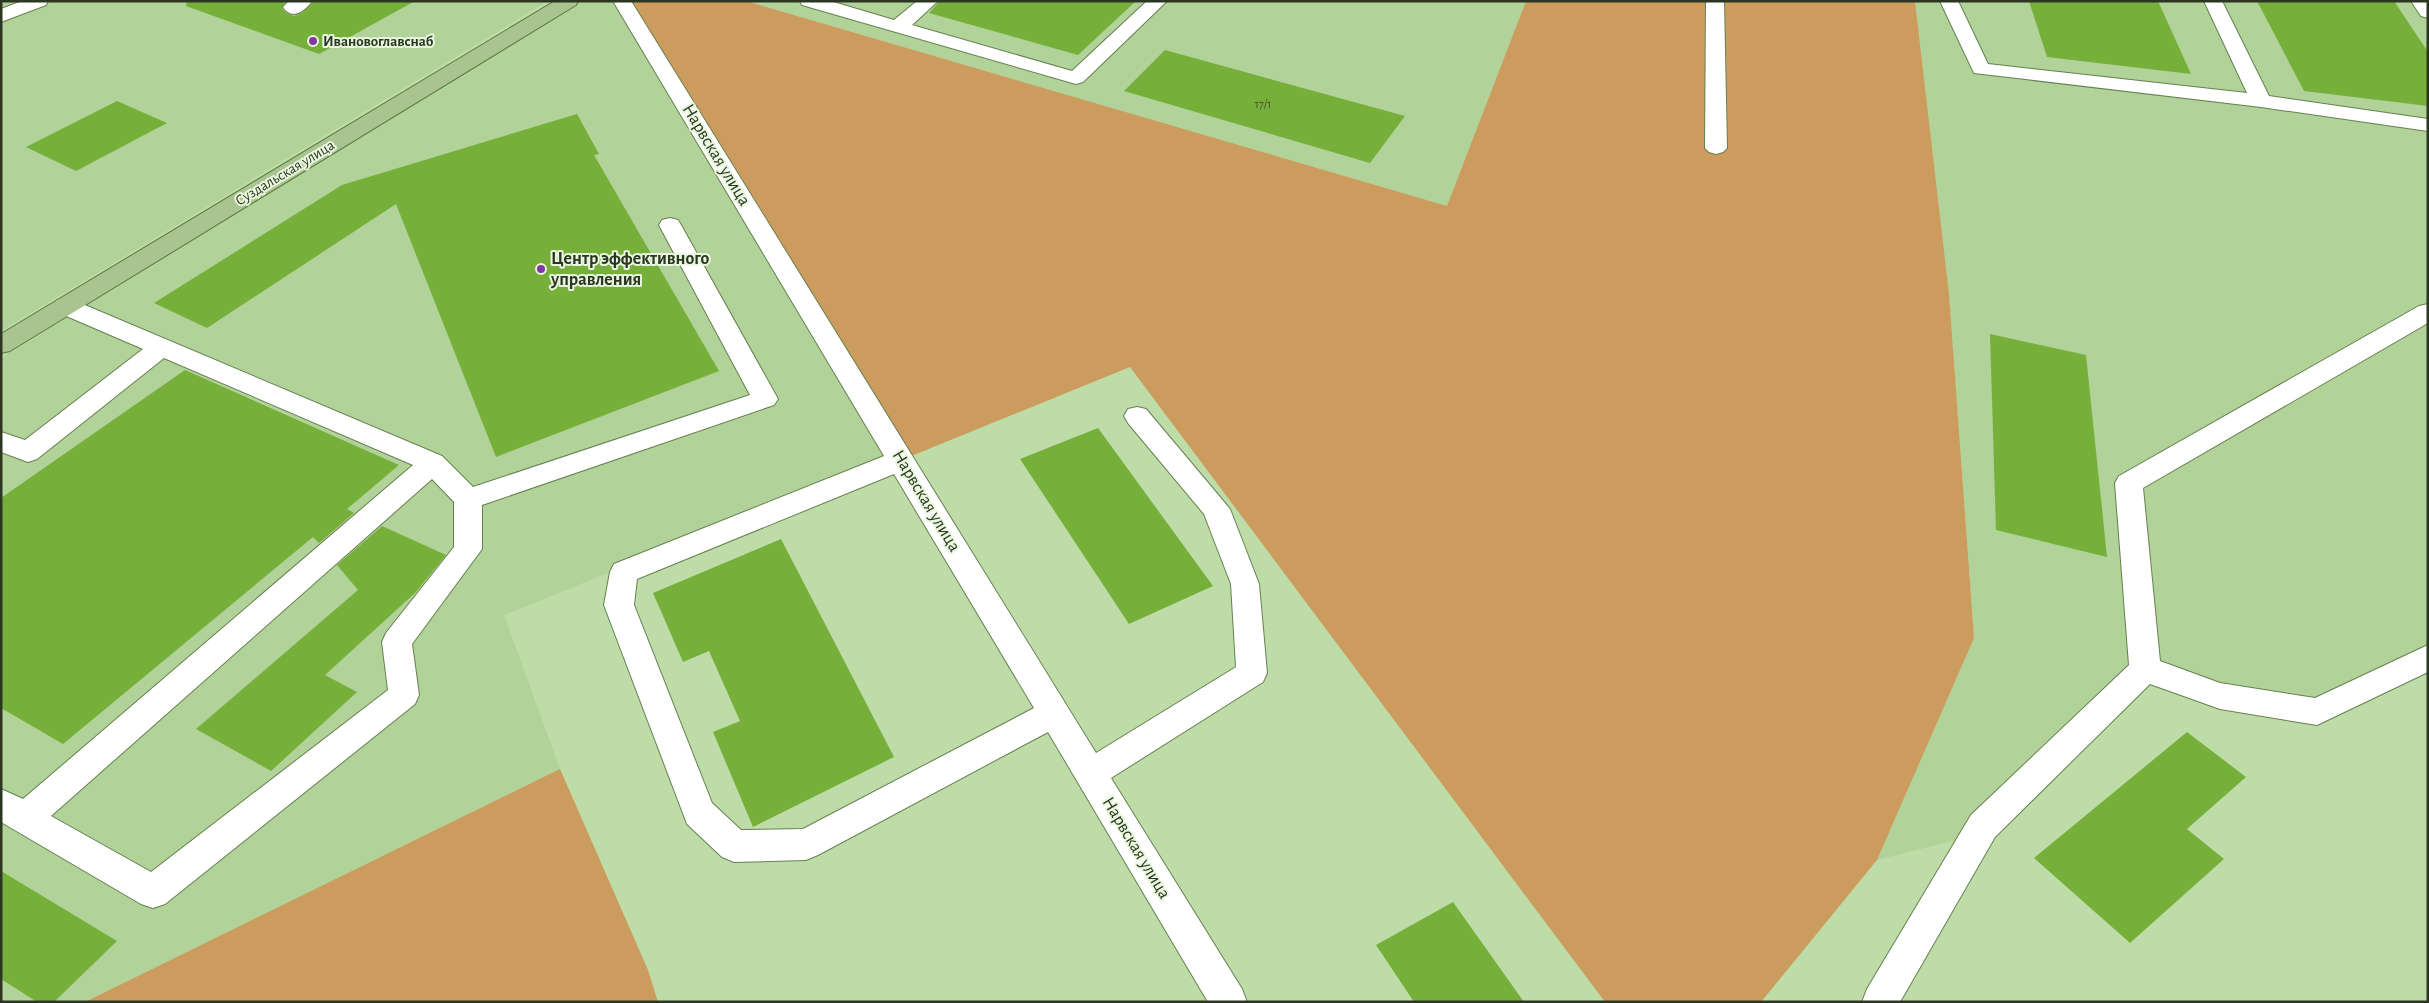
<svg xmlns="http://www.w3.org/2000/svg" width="2429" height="1003" font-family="'Alegreya Sans',sans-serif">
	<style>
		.built { fill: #b1d298 }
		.green { fill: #cc9c5e }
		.building { fill: #76b03b }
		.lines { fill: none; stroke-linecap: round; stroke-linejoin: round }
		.minor-casing { stroke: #668050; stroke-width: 2 }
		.major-casing { stroke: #58793a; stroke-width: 2 }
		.minor { fill: #fff; fill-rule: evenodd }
		.major { fill: #a9c490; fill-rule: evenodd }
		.poi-dot { fill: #8237a8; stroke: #e8f7dd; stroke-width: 2 }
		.labels { text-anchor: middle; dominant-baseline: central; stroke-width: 4; stroke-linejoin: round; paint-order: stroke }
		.far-number-label { font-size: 12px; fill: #3e5529 }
		.far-poi-label { font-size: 15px; font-weight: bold; fill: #2c3723; stroke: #e8f7dd; text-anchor: start }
		.far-street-label { font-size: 15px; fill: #2c3723; stroke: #e8f7dd }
		.street-label { font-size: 18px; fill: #2c3723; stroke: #e8f7dd }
		.poi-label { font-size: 18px; font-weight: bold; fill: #2c3723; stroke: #e8f7dd; text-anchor: start }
	</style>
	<rect width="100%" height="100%" fill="#bedca8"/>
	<path class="built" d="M1 1H548L1 331Z
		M582 1H614L891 458 504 615 560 769 85 1002H1V358Z
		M746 1H1526L1447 206Z
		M1915 1H2428V669L2323 718 2150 677 1992 831 1877 860 1974 638 1949 294Z"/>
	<path class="green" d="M629 1H746L1447 206 1526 1H1915L1949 294 1974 638 1877 860 1761 1002H1605L1130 367 909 457Z
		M560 769 648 970 658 1002H85Z"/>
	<path class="building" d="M187 1H286L282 8 286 13 294 16 303 12 314 1H415L319 54 186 6Z
		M940 1H1136L1078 55 929 13Z
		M2029 1H2158L2191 74 2047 57Z
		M2257 1H2394L2428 52V106L2304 91Z
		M1165 50 1405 116 1370 163 1124 91Z
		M117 101 167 123 76 171 26 147Z
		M577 114 599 154 594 155 719 371 496 457 396 204 207 328 154 303 342 185Z
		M1990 334 2086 355 2107 557 1996 530Z
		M185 370 399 465 347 509 354 513 319 543 313 537 63 744 1 708V498Z
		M1098 428 1213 586 1129 624 1020 459Z
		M382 526 446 555 415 593 325 675 357 692 271 771 196 729 358 590 337 565Z
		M781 539 894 757 753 827 713 732 740 721 709 651 683 662 653 593Z
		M2187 732 2246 777 2187 829 2224 859 2130 943 2034 858Z
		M1 871 117 941 54 1002H37L1 979Z
		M1453 902 1524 1002H1414L1376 945Z"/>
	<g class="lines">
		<defs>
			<path id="minor" d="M22 1H48L46 5 1 22V9Z
				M289 1H312C305 11 292 21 283 7Z
				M613 1H631L1096 753 1236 667 1231 584 1204 514 1128 423 1124 416 1128 409 1137 407 1146 409 1230 509 1259 584 1267 673 1263 682 1111 778 1242 989 1247 1002H1208L1048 732 818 855 806 860 734 862 722 857 687 824 604 605 610 572 614 564 884 456ZM894 474 1034 708 803 829 741 830 712 803 634 605 637 579Z
				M800 1H830L894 20 917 1H938L912 25 1072 71 1147 1H1167L1083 82 1076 84 802 5Z
				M1706 1H1724L1727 148 1723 152 1716 154 1709 152 1705 148Z
				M1940 1H1958L1988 64 2247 93 2204 1H2222L2269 96 2428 119V131L2261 107 1974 73Z
				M2411 1H2428V18L2421 16Z
				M670 218 678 220 681 225 778 399 774 405 482 505V549L412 644 419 695 415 704 165 904 153 908 141 904 1 822V789L23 799 413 465 164 358 37 459 28 462 1 452V432L25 440 143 349 57 312 53 306 57 300 65 298 73 300 442 456 473 487 750 395 659 225 662 220ZM432 479 454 502V547L386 633 382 642 388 690 151 872 51 816Z
				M2428 304V323L2143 488 2160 661 2220 683 2315 698 2428 645V672L2317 725 2220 709 2150 684 1995 837 1900 1002H1862L1867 989 1971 815 2129 665 2115 483 2119 476 2419 306Z"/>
			<path id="major" d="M555 1H578L576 5 10 351 1 353V334Z"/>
		</defs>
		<use href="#minor" class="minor-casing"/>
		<use href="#major" class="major-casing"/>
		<use href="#minor" class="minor"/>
		<use href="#major" class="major"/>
	</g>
	<g class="poi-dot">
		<circle cx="313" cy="41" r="5"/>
		<circle cx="541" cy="269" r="5"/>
	</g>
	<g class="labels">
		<g class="far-number-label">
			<text x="1263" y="104">17/1</text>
		</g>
		<g class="far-poi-label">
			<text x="323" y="41">Ивановоглавснаб</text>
		</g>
		<g class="far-street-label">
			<text transform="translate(285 173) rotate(-31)">Суздальская улица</text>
		</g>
		<g class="street-label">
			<text transform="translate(716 155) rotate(59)">Нарвская улица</text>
			<text transform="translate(926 501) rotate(59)">Нарвская улица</text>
			<text transform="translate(1136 848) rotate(59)">Нарвская улица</text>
		</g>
		<g class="poi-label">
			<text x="551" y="259">Центр эффективного<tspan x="551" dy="21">управления</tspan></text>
		</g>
	</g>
	<rect width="2429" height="1003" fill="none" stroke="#2c3723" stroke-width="5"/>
</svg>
